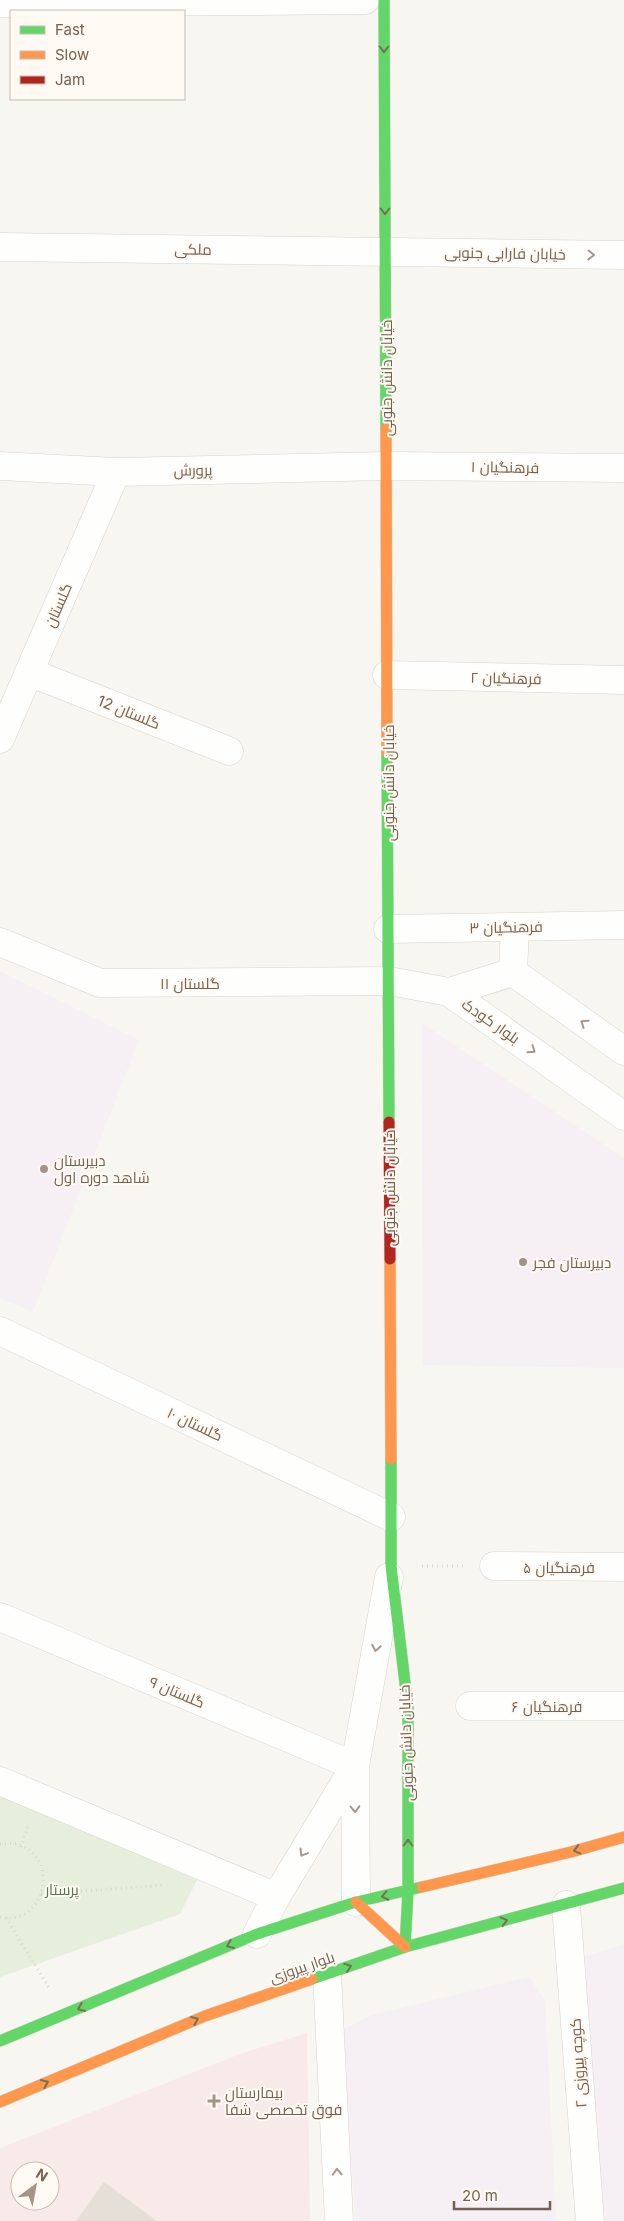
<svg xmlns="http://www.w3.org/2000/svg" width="624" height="2221" font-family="Inter,Cairo,sans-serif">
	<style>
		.education { fill: #f6eff4 }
		.medical { fill: #f8eae8; fill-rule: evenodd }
		.green { fill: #e5efdc }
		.building { fill: #e5dfd7 }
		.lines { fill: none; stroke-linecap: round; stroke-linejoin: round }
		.street-casing { stroke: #d7d3ce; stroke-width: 29 }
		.fast-casing { stroke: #d8d3cd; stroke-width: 12 }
		.slow-casing { stroke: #d8d3cd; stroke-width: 12 }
		.jam-casing { stroke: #d8d3cd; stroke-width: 12 }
		.path { stroke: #dad6d1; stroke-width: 3; stroke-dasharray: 1 4; stroke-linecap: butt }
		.street { stroke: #fefefd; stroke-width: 28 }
		.fast { stroke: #63d668; stroke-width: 11 }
		.slow { stroke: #ff974d; stroke-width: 11 }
		.jam { stroke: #b3261e; stroke-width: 11 }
		.oneway { stroke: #737254 }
		.oneway2 { stroke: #a6978d }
		.poi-dot { fill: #a49488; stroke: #fefaf3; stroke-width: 2 }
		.labels { text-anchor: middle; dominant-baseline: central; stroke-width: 4; stroke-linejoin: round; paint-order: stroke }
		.street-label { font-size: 15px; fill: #766050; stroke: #fefaf3 }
		.poi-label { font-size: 15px; fill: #766050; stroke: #fefaf3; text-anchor: start }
		.park-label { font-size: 15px; fill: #547a49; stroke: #fefaf3 }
	</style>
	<rect width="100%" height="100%" fill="#f8f6f0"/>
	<path class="education" d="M0 971 139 1040 33 1312 0 1298Z
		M422 1023 624 1158V1368L423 1365Z
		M624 1944V2221H592L574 1960Z
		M529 1977 545 2001 556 2221H356L340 2031 372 2015Z"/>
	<path class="medical" d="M307 2033 310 2221H0V2148L240 2054ZM20 2171H50V2201H20Z"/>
	<path class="green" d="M0 1794 197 1880 180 1914 0 1977Z"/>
	<path class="building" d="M104 2182 157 2221H76Z"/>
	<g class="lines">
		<defs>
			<path id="street" d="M0 3 365 0
				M0 247 624 255
				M0 466 116 472 386 466 624 468
				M29 672 229 751
				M387 675 624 680
				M0 739 116 472
				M388 929 624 925
				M0 942 100 983 389 981 449 992 624 1116
				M513 972 515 927
				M449 992 513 972 624 1051
				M0 1331 391 1517
				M494 1566 624 1567
				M0 1617 355 1766 276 1897 257 1934
				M470 1706H624
				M0 1781 276 1897
				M356 1902 355 1766 389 1577
				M566 1905 590 2221
				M327 1974 339 2221"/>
			<path id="fast" d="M384 0 386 429
				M387 752 389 1122
				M391 1459V1566L408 1708V1891L405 1947
				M312 1979 405 1947 624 1888
				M0 2041 257 1934 356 1902 422 1887"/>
			<path id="slow" d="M386 429 387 752
				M390 1259 391 1459
				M422 1887 571 1852 624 1837
				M356 1902 405 1947
				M0 2102 205 2016 312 1979"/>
			<path id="jam" d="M389 1122 390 1259"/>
		</defs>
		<use href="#street" class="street-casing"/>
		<use href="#fast" class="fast-casing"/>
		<use href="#slow" class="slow-casing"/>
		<use href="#jam" class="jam-casing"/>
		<path class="path" d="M422 1566H466
			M0 1844C5 1844 11 1843 16 1844 62 1855 45 1928 0 1917
			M21 1847 28 1826
			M41 1894 165 1885
			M6 1918 50 1989"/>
		<use href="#street" class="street"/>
		<use href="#fast" class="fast"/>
		<use href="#slow" class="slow"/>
		<use href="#jam" class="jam"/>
	</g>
	<defs><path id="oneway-chevron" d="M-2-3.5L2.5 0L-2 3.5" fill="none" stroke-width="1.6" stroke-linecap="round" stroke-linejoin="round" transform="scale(1.25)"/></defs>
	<g class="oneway">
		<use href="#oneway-chevron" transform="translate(384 49) rotate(90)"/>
		<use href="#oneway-chevron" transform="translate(385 211) rotate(90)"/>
		<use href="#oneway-chevron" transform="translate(408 1843) rotate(-90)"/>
		<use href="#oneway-chevron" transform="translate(577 1850) rotate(165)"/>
		<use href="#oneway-chevron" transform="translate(385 1896) rotate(168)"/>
		<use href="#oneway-chevron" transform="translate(504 1921) rotate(-15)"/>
		<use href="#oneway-chevron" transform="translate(230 1945) rotate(157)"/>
		<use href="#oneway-chevron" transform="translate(348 1967) rotate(-19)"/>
		<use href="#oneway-chevron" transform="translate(81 2008) rotate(157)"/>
		<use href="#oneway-chevron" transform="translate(195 2020) rotate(-23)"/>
		<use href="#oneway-chevron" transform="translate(45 2083) rotate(-23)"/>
	</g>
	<g class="oneway2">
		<use href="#oneway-chevron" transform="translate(591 255) rotate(1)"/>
		<use href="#oneway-chevron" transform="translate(584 1023) rotate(-145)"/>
		<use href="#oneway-chevron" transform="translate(532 1050) rotate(35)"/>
		<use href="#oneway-chevron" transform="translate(376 1648) rotate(100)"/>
		<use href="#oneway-chevron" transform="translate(355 1809) rotate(89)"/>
		<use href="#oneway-chevron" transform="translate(303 1853) rotate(121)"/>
		<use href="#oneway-chevron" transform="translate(337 2172) rotate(-93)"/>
	</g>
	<g class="poi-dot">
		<circle cx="44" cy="1169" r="5"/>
		<circle cx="523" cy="1262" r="5"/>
		<path d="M211.5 2093.5h5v5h5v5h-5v5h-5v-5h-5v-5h5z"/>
	</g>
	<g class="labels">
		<g class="street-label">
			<text transform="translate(193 249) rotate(1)">ملکی</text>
			<text transform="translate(505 253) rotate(1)">خیابان فارابی جنوبی</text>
			<text transform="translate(386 378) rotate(-90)">خیابان دانش جنوبی</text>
			<text transform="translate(505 467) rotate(1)">فرهنگیان ۱</text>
			<text transform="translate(193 470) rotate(-1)">پرورش</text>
			<text transform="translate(58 605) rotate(-66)">گلستان</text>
			<text transform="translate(506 678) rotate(1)">فرهنگیان ۲</text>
			<text transform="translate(129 712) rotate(22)">گلستان 12</text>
			<text transform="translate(388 783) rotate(-90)">خیابان دانش جنوبی</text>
			<text transform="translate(506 927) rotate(-1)">فرهنگیان ۳</text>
			<text x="190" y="983">گلستان ۱۱</text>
			<text transform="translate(491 1021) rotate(35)">بلوار کودک</text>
			<text transform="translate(389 1188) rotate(-90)">خیابان دانش جنوبی</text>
			<text transform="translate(195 1424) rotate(25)">گلستان ۱۰</text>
			<text x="559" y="1567">فرهنگیان ۵</text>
			<text transform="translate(177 1692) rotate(23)">گلستان ۹</text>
			<text x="547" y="1706">فرهنگیان ۶</text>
			<text transform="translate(406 1743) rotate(-92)">خیابان دانش جنوبی</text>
			<text transform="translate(302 1967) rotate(-19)">بلوار پیروزی</text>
			<text transform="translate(578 2063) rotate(-94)">کوچه پیروزی ۲</text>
		</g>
		<g class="poi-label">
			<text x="54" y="1160">دبیرستان<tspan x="54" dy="17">شاهد دوره اول</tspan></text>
			<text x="533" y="1262">دبیرستان فجر</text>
			<text x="225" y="2092">بیمارستان<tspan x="225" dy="17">فوق تخصصی شفا</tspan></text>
		</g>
		<g class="park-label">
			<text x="62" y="1889">پرستار</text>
		</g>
	</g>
	<rect x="10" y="10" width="175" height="90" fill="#fefaf3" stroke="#c8bcb2"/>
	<rect x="20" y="26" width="25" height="8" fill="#63d668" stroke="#c8bcb2"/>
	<text x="55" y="35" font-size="15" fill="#766050">Fast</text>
	<rect x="20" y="51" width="25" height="8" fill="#ff974d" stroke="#c8bcb2"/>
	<text x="55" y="60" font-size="15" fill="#766050">Slow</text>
	<rect x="20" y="76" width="25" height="8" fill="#b3261e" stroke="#c8bcb2"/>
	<text x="55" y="85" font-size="15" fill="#766050">Jam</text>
	<g transform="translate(35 2186) rotate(32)"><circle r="24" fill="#fefaf3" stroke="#c8bcb2"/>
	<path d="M0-4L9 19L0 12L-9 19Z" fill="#a49488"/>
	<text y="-8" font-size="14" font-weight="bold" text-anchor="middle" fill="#766050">N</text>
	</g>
	<path d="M454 2201v8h96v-8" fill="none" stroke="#766050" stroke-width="2.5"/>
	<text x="462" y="2201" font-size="15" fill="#766050" stroke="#fefaf3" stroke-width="4" paint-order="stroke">20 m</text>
</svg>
